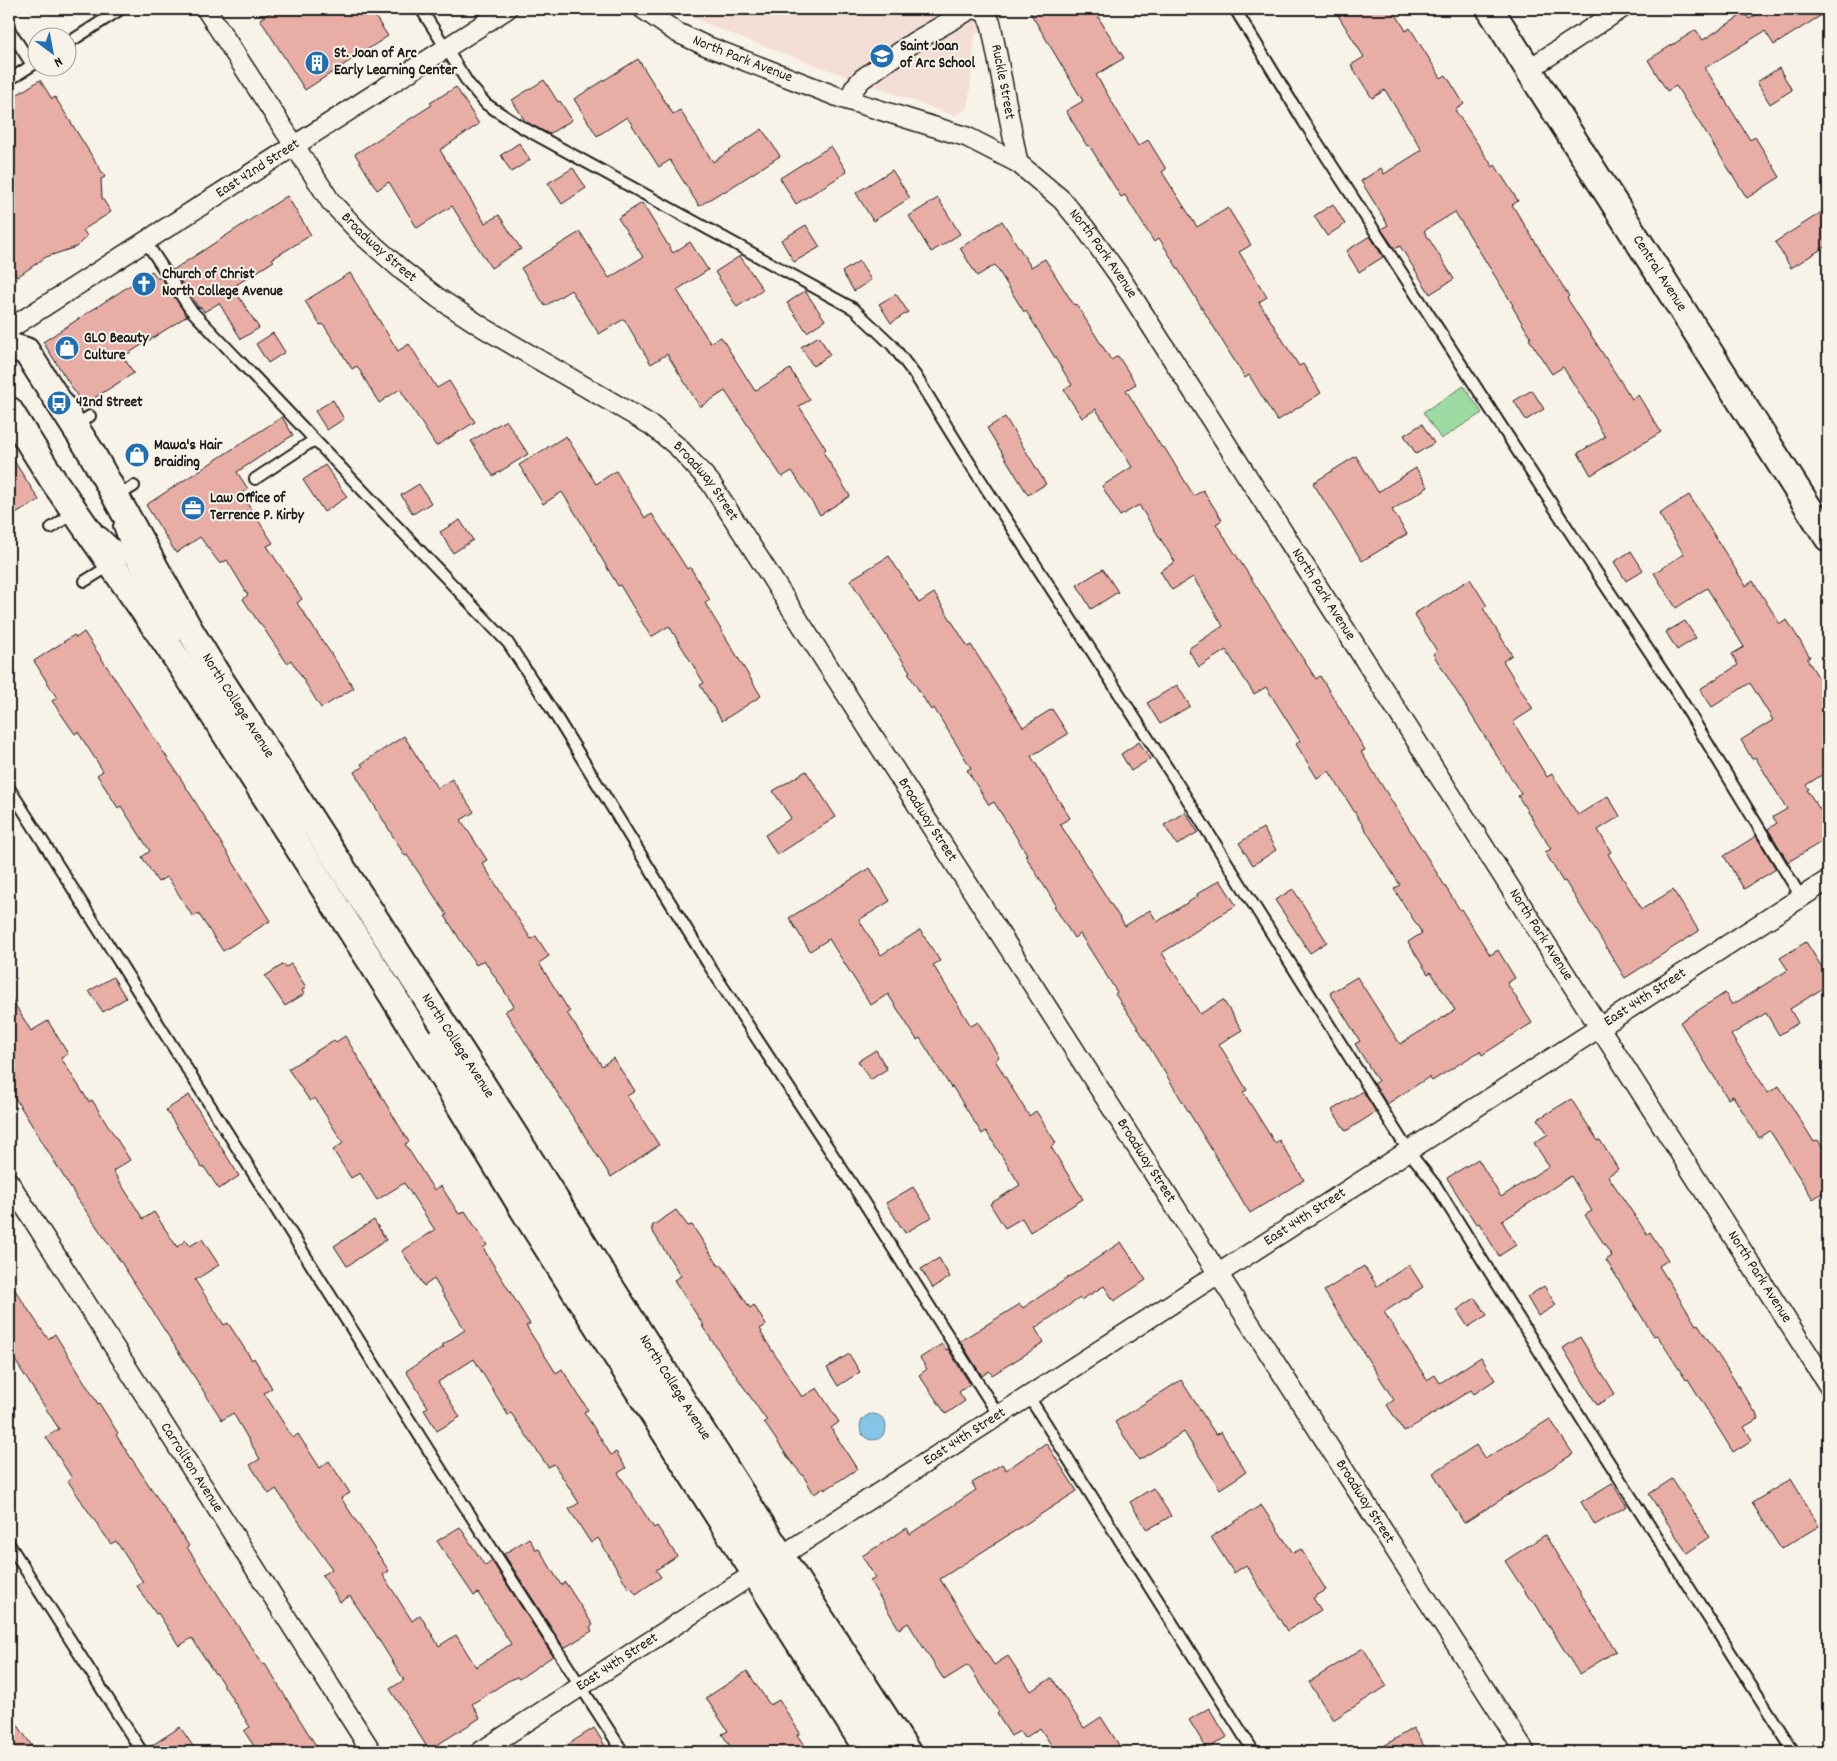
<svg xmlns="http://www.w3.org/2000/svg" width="1837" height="1761" font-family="Dekko,sans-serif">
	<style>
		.built { fill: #f2ded4 }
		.green { fill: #9edba3; stroke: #5d7c60 }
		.water { fill: #87c5e7; stroke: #5c8196 }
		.building { fill: #e8aea6; stroke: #1c1c1c }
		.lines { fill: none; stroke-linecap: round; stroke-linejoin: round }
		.service-casing { stroke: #1c1c1c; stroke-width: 14 }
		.minor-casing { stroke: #1c1c1c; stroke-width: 22 }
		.secondary-casing { stroke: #1c1c1c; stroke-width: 30 }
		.service { stroke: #f7f3e8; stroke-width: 10 }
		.minor { stroke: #f7f3e8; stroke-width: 19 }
		.secondary { stroke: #f7f3e8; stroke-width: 26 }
		.labels { text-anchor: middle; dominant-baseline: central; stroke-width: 4; stroke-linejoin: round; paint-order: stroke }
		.poi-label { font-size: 15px; font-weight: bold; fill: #1c1c1c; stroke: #f7f3e8; text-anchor: start }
		.street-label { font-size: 15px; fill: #1c1c1c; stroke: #f7f3e8 }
	</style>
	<rect width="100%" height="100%" fill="#f7f3e8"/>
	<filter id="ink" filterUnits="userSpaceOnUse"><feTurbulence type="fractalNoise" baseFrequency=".02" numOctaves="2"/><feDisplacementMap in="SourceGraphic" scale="10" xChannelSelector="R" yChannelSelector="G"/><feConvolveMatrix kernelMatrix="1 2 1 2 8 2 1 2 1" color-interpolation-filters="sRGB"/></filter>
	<g filter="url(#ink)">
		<path class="built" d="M675 9H1013L975 35 968 108 955 116 723 31Z"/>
		<path class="green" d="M1464 386 1482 413 1441 439 1423 412Z"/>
		<path class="water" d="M860 1427a13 13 0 1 1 26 0a13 13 0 1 1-26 0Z"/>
		<path class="building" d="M276 9H370L388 36 305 90 260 19Z
			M1028 9H1093L1124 58 1096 75 1138 146 1148 140 1166 169 1162 172 1197 227 1228 208 1251 245 1239 252 1267 297 1259 302 1299 366 1303 364 1321 393 1277 421 1249 375 1245 378 1159 238 1154 242 1125 195 1121 197 1089 145 1087 146 1066 111 1083 101Z
			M1334 9H1393L1406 31 1410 28 1441 78 1446 75 1464 104 1455 110 1493 167 1495 165 1518 201 1512 205 1569 296 1567 298 1632 399 1638 395 1661 432 1591 475 1578 453 1605 437 1596 422 1597 421 1563 367 1552 374 1529 339 1531 338 1512 306 1513 305 1455 212 1424 231 1454 279 1430 294 1400 246 1395 249 1381 229 1388 225 1361 181 1381 168 1384 174 1422 150 1385 90 1372 98 1351 65 1364 57Z
			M1766 9H1828V11L1774 45 1765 31 1705 68 1750 140 1755 137 1780 177 1747 198 1676 86 1667 91 1648 60 1696 30 1703 40 1745 13 1749 19Z
			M638 59 673 114 680 110 713 162 762 129 780 156 724 192 723 191 699 206 670 160 659 167 627 117 597 136 574 99Z
			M1779 68 1792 90 1770 104 1757 82Z
			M40 80 52 99 55 97 105 177 101 179 102 198 111 212 83 230 87 236 76 247 46 257 17 277 9 265V97L15 96Z
			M544 80 558 102 560 101 572 120 549 134 525 121 512 100Z
			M456 87 479 124 440 150 485 223 499 215 521 249 491 268 452 206 417 228 389 182 377 190 355 154 432 105 430 103Z
			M519 143 530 160 511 172 501 155Z
			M831 146 847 172 796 204 780 178Z
			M573 168 586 188 562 204 548 183Z
			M892 170 910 198 873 221 856 193Z
			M287 196 311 235 272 259 274 261 236 285 239 290 236 292 259 328 241 339 219 303 204 312 201 307 199 308 173 270Z
			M938 198 960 234 931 252 909 216Z
			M642 203 673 253 690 242 708 270 677 290 710 343 721 337 755 391 790 369 810 400 799 406 826 449 823 452 850 496 820 515 792 471 782 477 725 391 700 407 667 354 651 364 624 319 599 334 571 290 545 306 521 268 580 232 609 278 643 257 618 218Z
			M1333 204 1345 224 1327 236 1314 216Z
			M1828 208V245L1791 268 1775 242Z
			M1002 221 1031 267 1045 259 1074 305 1076 304 1111 360 1118 356 1136 384 1126 390 1162 448 1164 447 1194 496 1203 490 1222 520 1216 524 1316 679 1320 676 1344 715 1365 750 1361 752 1460 910 1461 909 1490 955 1498 950 1515 978 1507 983 1532 1023 1482 1055 1480 1051 1432 1081 1429 1077 1387 1104 1374 1084 1378 1081 1355 1044 1360 1041 1330 993 1357 977 1400 1044 1455 1010 1431 972 1428 974 1408 942 1422 933 1394 889 1400 885 1329 771 1317 778 1296 744 1300 741 1266 687 1254 694 1226 650 1199 667 1188 649 1223 626 1193 577 1172 590 1160 571 1175 562 1139 505 1120 516 1102 486 1132 467 1096 409 1082 418 1064 390 1072 385 1026 311 1024 312 995 265 977 276 960 248Z
			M806 225 820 247 794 262 781 240Z
			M1370 236 1383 257 1359 272 1346 251Z
			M740 256 763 290 737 307 715 272Z
			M859 261 871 280 854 291 842 272Z
			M152 271 158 279 161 277 187 316 123 357 134 373 83 405 43 342Z
			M350 273 398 351 409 344 437 388 449 381 475 422 436 446 400 389 379 403 357 366 352 369 323 324 320 325 305 301Z
			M805 291 825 320 807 332 787 303Z
			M896 294 908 312 891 323 879 304Z
			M273 333 285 352 268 363 256 344Z
			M819 336 830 355 813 366 801 347Z
			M1532 390 1544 409 1526 420 1514 401Z
			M333 400 344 419 327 430 315 411Z
			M282 417 293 435 237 472 248 489 241 494 273 543 267 546 302 599 297 603 354 688 321 708 291 660 287 663 260 623H259L243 599 248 595 227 560 220 564 200 537 176 553 146 505Z
			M1005 417 1046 484 1028 495 987 428Z
			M506 420 528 454 493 476 471 441Z
			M1422 424 1434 443 1416 454 1404 435Z
			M566 436 596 484 616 471 645 518 652 514 687 569 690 567 710 600 705 603 761 696 722 721 700 685 704 683 669 626 651 637 620 585 618 586 596 549 597 548 562 492 543 504 519 465Z
			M9 453 39 500 9 518Z
			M1356 456 1378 492 1416 468 1428 487 1392 510 1407 534 1362 561 1313 483Z
			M325 465 347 497 324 512 303 480Z
			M419 484 431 503 413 514 401 495Z
			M1689 495 1746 586 1753 581 1780 624 1787 620 1810 657 1807 659 1828 693V771L1806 785 1809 789 1807 790 1828 822V838L1788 862 1768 829 1777 823 1773 817 1787 809 1755 757 1752 759 1741 740 1773 720 1750 683 1712 707 1700 689 1738 665 1732 654 1744 647 1707 588 1676 608 1654 573 1684 554 1659 514Z
			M460 520 473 540 453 553 440 532Z
			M1631 551 1643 570 1626 581 1614 562Z
			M889 556 919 603 934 593 968 647 971 645 1023 727 1052 709 1068 734 1031 756 1070 818 1060 824 1125 926 1150 910 1157 922 1198 896 1197 894 1220 880 1236 905 1162 953 1200 1014 1223 1000 1242 1030 1219 1044 1247 1090 1243 1092 1275 1143 1279 1140 1304 1180 1250 1213 1136 1025 1115 994 1117 992 1080 934 1074 938 1054 906 1056 905 1025 855 1027 854 994 802 989 805 967 770 971 768 934 708 931 710 908 673 910 672 850 580Z
			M1103 569 1118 592 1091 609 1077 585Z
			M1470 579 1487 606 1483 608 1512 655 1503 661 1533 709 1513 722 1547 777 1552 774 1578 815 1608 796 1620 816 1598 830 1611 852 1608 854 1642 909 1673 890 1699 931 1625 978 1565 881 1563 882 1545 852 1551 849 1518 796 1521 794 1433 654 1437 651 1414 614Z
			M1685 621 1696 638 1677 650 1666 632Z
			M84 632 176 771 270 921 223 951 198 913 193 917 169 879 166 877 158 882 142 857 150 851 121 806 118 808 97 775 103 771 78 732 75 734 52 701 57 698 34 661 74 635 76 638Z
			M1177 685 1190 706 1160 724 1147 703Z
			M404 736 437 788 452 779 474 812 461 820 487 860 482 863 531 939 536 936 549 956 539 963 570 1012 567 1013 602 1066 613 1058 635 1091 627 1096 659 1145 611 1177 505 1011 514 1006 484 960 476 965 445 916 447 915 407 855 405 856 354 772 363 767 361 764Z
			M1139 742 1150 759 1131 771 1121 754Z
			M806 771 836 817 777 855 765 835 791 818 773 791Z
			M1185 812 1198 832 1177 845 1164 825Z
			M1263 828 1276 850 1253 865 1239 843Z
			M1756 836 1776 869 1744 889 1724 856Z
			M870 868 890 901 859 920 881 955 920 930 940 961 933 965 971 1026 978 1022 999 1057 995 1060 1029 1116 1036 1111 1056 1143 1051 1147 1083 1199 1030 1232 1022 1218 1005 1228 990 1204 1020 1185 986 1131 982 1134 952 1086 951 1088 920 1038 917 1040 888 994 871 1005 829 939 810 951 789 918Z
			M1293 889 1327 942 1310 953 1275 900Z
			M1806 942 1828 977V985L1790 1009 1798 1023 1779 1035 1766 1013 1731 1035 1768 1093 1779 1086 1814 1142 1818 1140 1828 1156V1189L1813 1199 1770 1131 1759 1138 1733 1096 1728 1099 1680 1022 1725 993 1732 1005 1788 970 1780 958Z
			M284 964 286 967 291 964 306 987 302 990 304 994 285 1006 265 976Z
			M113 977 126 998 103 1012 89 991Z
			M9 995 31 1031 48 1021 68 1054 61 1058 89 1102 92 1100 130 1160 113 1171 143 1219 154 1212 177 1247 186 1240 190 1246 202 1239 219 1265 195 1280 224 1325 228 1323 252 1360 254 1358 272 1388 264 1393 293 1438 298 1434 320 1468 329 1461 350 1493 341 1498 389 1571 383 1575 412 1621 420 1615 439 1646 456 1635 476 1667 511 1644 478 1593 474 1596 437 1541 460 1527 485 1566 492 1561 553 1656 519 1679 517 1677 508 1681 472 1704 480 1718 429 1750 390 1689 404 1680 374 1632 350 1596 340 1602 322 1575 332 1569 276 1489 269 1494 250 1465 260 1459 233 1413 222 1420 121 1262 75 1195 9 1088Z
			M345 1036 409 1142 405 1144 434 1190 441 1186 459 1214 465 1211 487 1245 483 1248 530 1324 526 1326 556 1373 562 1369 588 1410 584 1412 611 1455 616 1452 626 1468 618 1473 654 1528 657 1526 677 1556 656 1570 661 1577 636 1594 631 1587 629 1589 598 1538 591 1543 569 1509 579 1503 554 1464 548 1467 511 1413 508 1415 474 1359 438 1382 460 1417 437 1431 424 1410 428 1407 406 1371 444 1347 442 1345 465 1330 434 1279 424 1286 402 1251 435 1230 404 1183 377 1200 360 1173 351 1178 333 1150 343 1143 315 1098 310 1101 288 1069 334 1040 336 1042Z
			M876 1050 887 1069 870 1080 858 1061Z
			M1363 1091 1376 1112 1346 1131 1332 1110Z
			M189 1095 239 1176 219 1189 204 1167 202 1168 166 1110Z
			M1571 1099 1598 1141 1600 1140 1618 1169 1608 1176 1647 1234 1650 1232 1668 1260 1659 1266 1696 1325 1698 1324 1759 1418 1744 1427 1752 1440 1733 1452 1688 1379 1686 1380 1657 1335 1654 1336 1606 1260 1612 1256 1585 1215 1592 1211 1571 1176 1502 1221 1516 1245 1499 1256 1479 1223 1476 1224 1447 1178 1478 1159 1501 1197 1549 1166 1534 1143 1548 1134 1538 1119Z
			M913 1187 932 1217 905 1233 886 1203Z
			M676 1210 688 1226 692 1225 719 1266 721 1264 750 1308 754 1305 766 1325 760 1329 762 1332 761 1333 802 1397 817 1388 839 1422 831 1428 857 1469 825 1490 824 1488 814 1494 804 1477 789 1459 764 1422 767 1421 702 1326H704L674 1280 681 1276 651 1229 653 1228 652 1226Z
			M374 1220 386 1240 347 1266 334 1246Z
			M1121 1242 1146 1280 1114 1301 1104 1286 1081 1300 1080 1298 1035 1328 1044 1343 992 1375 989 1371 982 1376 960 1341 1020 1304 1023 1308Z
			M939 1258 950 1277 933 1288 921 1269Z
			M1409 1265 1423 1287 1384 1312 1427 1380 1435 1375 1440 1383 1481 1357 1495 1380 1474 1394 1471 1390 1404 1432 1387 1405 1394 1400 1324 1291 1364 1266 1377 1286Z
			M9 1281 48 1339 55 1334 98 1404 99 1403 118 1433 116 1435 189 1546 187 1547 263 1665 265 1664 320 1752H258L244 1731 250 1727 216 1673 215 1674 192 1638 179 1646 158 1613 156 1614 137 1586 143 1582 116 1541 111 1544 86 1508 68 1481 72 1478 46 1437 59 1429 9 1351Z
			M1544 1286 1556 1305 1538 1316 1527 1297Z
			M1475 1298 1487 1315 1468 1327 1457 1310Z
			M1580 1337 1615 1394 1597 1405 1563 1348Z
			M942 1344 946 1350 948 1349 970 1384 959 1392 965 1401 946 1414 919 1375 927 1369 920 1358Z
			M849 1354 860 1372 838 1386 827 1368Z
			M1181 1380 1216 1435 1221 1432 1246 1472 1220 1489 1184 1432 1139 1460 1115 1422Z
			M1550 1419 1573 1454 1464 1523 1433 1473 1476 1445 1485 1459Z
			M1046 1443 1077 1491 940 1579 994 1665 1008 1656 1031 1691 1052 1678 1084 1728 1101 1717 1119 1745 1107 1752H1056L1040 1728 1025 1738 1020 1731 1011 1736 997 1714 999 1712 968 1665 944 1680 908 1623 899 1629 870 1581 876 1578 862 1556 907 1528 910 1534 976 1490 972 1483 1002 1464 1006 1470Z
			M1672 1479 1710 1537 1687 1553 1649 1494Z
			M1791 1479 1819 1526 1781 1549 1752 1503Z
			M1612 1483 1627 1506 1595 1525 1581 1502Z
			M1153 1488 1171 1516 1147 1530 1130 1502Z
			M1261 1505 1293 1553 1301 1549 1326 1590 1313 1598 1321 1610 1287 1631 1246 1565 1234 1573 1211 1537Z
			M1545 1535 1616 1651 1579 1674 1533 1600 1531 1601 1505 1561Z
			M529 1538 536 1550 539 1549 561 1585 565 1582 593 1625 590 1627 592 1631 564 1648 504 1554Z
			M1363 1648 1387 1686 1333 1720 1309 1682Z
			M747 1671 770 1705 779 1700 800 1733 797 1735 809 1752H734L722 1734 728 1731 706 1698Z
			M1209 1708 1227 1737 1207 1749 1189 1720Z
			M9 1712 36 1752H9Z
			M180 1727 197 1752H149L148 1748Z
			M594 1728 609 1752H556Z
			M1413 1728 1428 1752H1374Z"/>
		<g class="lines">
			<defs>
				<path id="service" d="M421 9 468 83 486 104 520 126 854 309 892 345 915 375 969 462 1179 786 1409 1152 1436 1186 1591 1434 1794 1752
					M1235 9 1304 122 1583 552 1677 693 1801 897
					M9 29 32 65
					M68 43 121 9
					M9 80 37 62
					M146 242 190 309 508 643 552 710 710 967 861 1198 999 1416
					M76 425 90 416
					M255 479 314 440
					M116 497 134 486
					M119 526 130 557
					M51 528 75 512
					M102 533 131 560 178 635
					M85 581 111 565
					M9 788 438 1465 623 1752
					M432 1036 887 1752
					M1029 1397 1254 1752
					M9 1544 142 1752"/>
				<g id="minor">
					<path id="s1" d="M206 9 331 202 361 234 403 271 438 298 484 328 651 425 678 447 710 482 1525 1752"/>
					<path id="s2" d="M643 9 676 32 704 45 841 98 967 137 1018 163 1062 200 1085 228 1118 274 1828 1385"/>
					<path id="s3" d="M976 9 985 12 991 24 1018 163"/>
					<path d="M1529 69 1621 9"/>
					<path d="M848 100 855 87 862 79 914 42 971 9"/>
					<path id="s4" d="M9 329 507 9"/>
					<path id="s5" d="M9 1182 372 1752"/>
					<path id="s6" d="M781 1556 1828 880"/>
					<path id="s7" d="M480 1752 755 1573"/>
				</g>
				<g id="secondary">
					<path id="s8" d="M1490 9 1828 538"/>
					<path id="s9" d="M9 346 26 351 91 452 189 629 214 670 478 1078 803 1591 907 1752"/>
					<path d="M9 410 53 480 167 644 213 714 393 996 533 1225 869 1752"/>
				</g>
			</defs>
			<use href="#service" class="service-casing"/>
			<use href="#minor" class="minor-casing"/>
			<use href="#secondary" class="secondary-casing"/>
			<use href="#service" class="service"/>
			<use href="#minor" class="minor"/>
			<use href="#secondary" class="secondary"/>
		</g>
	</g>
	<defs>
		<symbol id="school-disc" viewBox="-11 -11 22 22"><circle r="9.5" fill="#1f6fb2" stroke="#f7f3e8"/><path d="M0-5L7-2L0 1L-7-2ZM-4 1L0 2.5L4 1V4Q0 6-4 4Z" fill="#fff"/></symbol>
		<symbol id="building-disc" viewBox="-11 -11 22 22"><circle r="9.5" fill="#1f6fb2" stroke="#f7f3e8"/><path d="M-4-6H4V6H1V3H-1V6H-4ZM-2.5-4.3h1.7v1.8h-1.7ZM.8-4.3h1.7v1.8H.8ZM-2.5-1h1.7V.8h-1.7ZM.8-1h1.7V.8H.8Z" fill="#fff"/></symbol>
		<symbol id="church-disc" viewBox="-11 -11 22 22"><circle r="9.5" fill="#1f6fb2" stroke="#f7f3e8"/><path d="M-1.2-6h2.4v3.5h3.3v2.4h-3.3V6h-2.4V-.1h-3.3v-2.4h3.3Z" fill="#fff"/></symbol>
		<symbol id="shop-disc" viewBox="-11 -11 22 22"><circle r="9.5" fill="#1f6fb2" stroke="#f7f3e8"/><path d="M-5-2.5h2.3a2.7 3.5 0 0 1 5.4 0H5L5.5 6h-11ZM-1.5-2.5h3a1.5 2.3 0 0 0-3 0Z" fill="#fff"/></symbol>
		<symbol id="bus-disc" viewBox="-11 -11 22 22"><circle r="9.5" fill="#1f6fb2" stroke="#f7f3e8"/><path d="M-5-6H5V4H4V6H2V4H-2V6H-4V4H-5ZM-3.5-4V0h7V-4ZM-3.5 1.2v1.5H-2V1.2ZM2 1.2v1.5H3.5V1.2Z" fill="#fff"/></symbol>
		<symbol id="office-disc" viewBox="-11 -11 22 22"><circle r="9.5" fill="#1f6fb2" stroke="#f7f3e8"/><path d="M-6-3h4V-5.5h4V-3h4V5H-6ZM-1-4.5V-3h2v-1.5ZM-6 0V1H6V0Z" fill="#fff"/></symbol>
	</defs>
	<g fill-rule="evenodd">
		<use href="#school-disc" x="868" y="42" width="28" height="28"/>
		<use href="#building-disc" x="303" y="49" width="28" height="28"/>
		<use href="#church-disc" x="130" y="270" width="28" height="28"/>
		<use href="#shop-disc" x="53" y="334" width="28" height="28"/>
		<use href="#bus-disc" x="45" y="389" width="28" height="28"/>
		<use href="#shop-disc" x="123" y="441" width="28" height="28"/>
		<use href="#office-disc" x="179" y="494" width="28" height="28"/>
	</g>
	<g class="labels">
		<g class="poi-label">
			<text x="900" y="47">Saint Joan<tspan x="900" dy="17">of Arc School</tspan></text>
			<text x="334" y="54">St. Joan of Arc<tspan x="334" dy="17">Early Learning Center</tspan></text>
			<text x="162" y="275">Church of Christ<tspan x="162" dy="17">North College Avenue</tspan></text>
			<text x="84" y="339">GLO Beauty<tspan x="84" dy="17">Culture</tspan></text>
			<text x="76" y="403">42nd Street</text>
			<text x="154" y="446">Mawa's Hair<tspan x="154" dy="17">Braiding</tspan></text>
			<text x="210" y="499">Law Office of<tspan x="210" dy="17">Terrence P. Kirby</tspan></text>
		</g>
		<g class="street-label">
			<text stroke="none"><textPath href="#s2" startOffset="112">North Park Avenue</textPath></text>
			<text stroke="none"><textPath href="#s3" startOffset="82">Ruckle Street</textPath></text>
			<text stroke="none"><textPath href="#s4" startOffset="296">East 42nd Street</textPath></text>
			<text stroke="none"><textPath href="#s1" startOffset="296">Broadway Street</textPath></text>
			<text stroke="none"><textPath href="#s2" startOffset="532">North Park Avenue</textPath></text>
			<text stroke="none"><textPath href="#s8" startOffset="314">Central Avenue</textPath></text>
			<text stroke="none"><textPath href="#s1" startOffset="701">Broadway Street</textPath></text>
			<text stroke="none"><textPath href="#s2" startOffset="938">North Park Avenue</textPath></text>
			<text stroke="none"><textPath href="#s9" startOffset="431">North College Avenue</textPath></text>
			<text stroke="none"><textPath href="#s1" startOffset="1106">Broadway Street</textPath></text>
			<text stroke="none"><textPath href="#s2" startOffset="1342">North Park Avenue</textPath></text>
			<text stroke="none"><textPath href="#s6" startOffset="1029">East 44th Street</textPath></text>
			<text stroke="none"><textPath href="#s9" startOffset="836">North College Avenue</textPath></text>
			<text stroke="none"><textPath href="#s1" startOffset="1511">Broadway Street</textPath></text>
			<text stroke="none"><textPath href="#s6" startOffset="624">East 44th Street</textPath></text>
			<text stroke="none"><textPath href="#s2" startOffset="1748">North Park Avenue</textPath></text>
			<text stroke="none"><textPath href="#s9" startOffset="1241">North College Avenue</textPath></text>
			<text stroke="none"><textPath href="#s6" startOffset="219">East 44th Street</textPath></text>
			<text stroke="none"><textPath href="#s5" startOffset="339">Carrollton Avenue</textPath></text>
			<text stroke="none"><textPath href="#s1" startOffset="1916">Broadway Street</textPath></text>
			<text stroke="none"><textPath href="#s7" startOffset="164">East 44th Street</textPath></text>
		</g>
	</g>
	<rect width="1837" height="1761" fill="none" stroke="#f7f3e8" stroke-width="30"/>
	<rect x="15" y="15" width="1807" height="1731" fill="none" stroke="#1c1c1c" stroke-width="2" filter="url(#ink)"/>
	<g transform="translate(52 52) rotate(148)"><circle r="24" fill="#f7f3e8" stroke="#9f9d96"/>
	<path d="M0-4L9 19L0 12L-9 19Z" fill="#1f6fb2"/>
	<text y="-8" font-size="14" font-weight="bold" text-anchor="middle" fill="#1c1c1c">N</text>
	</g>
</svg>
